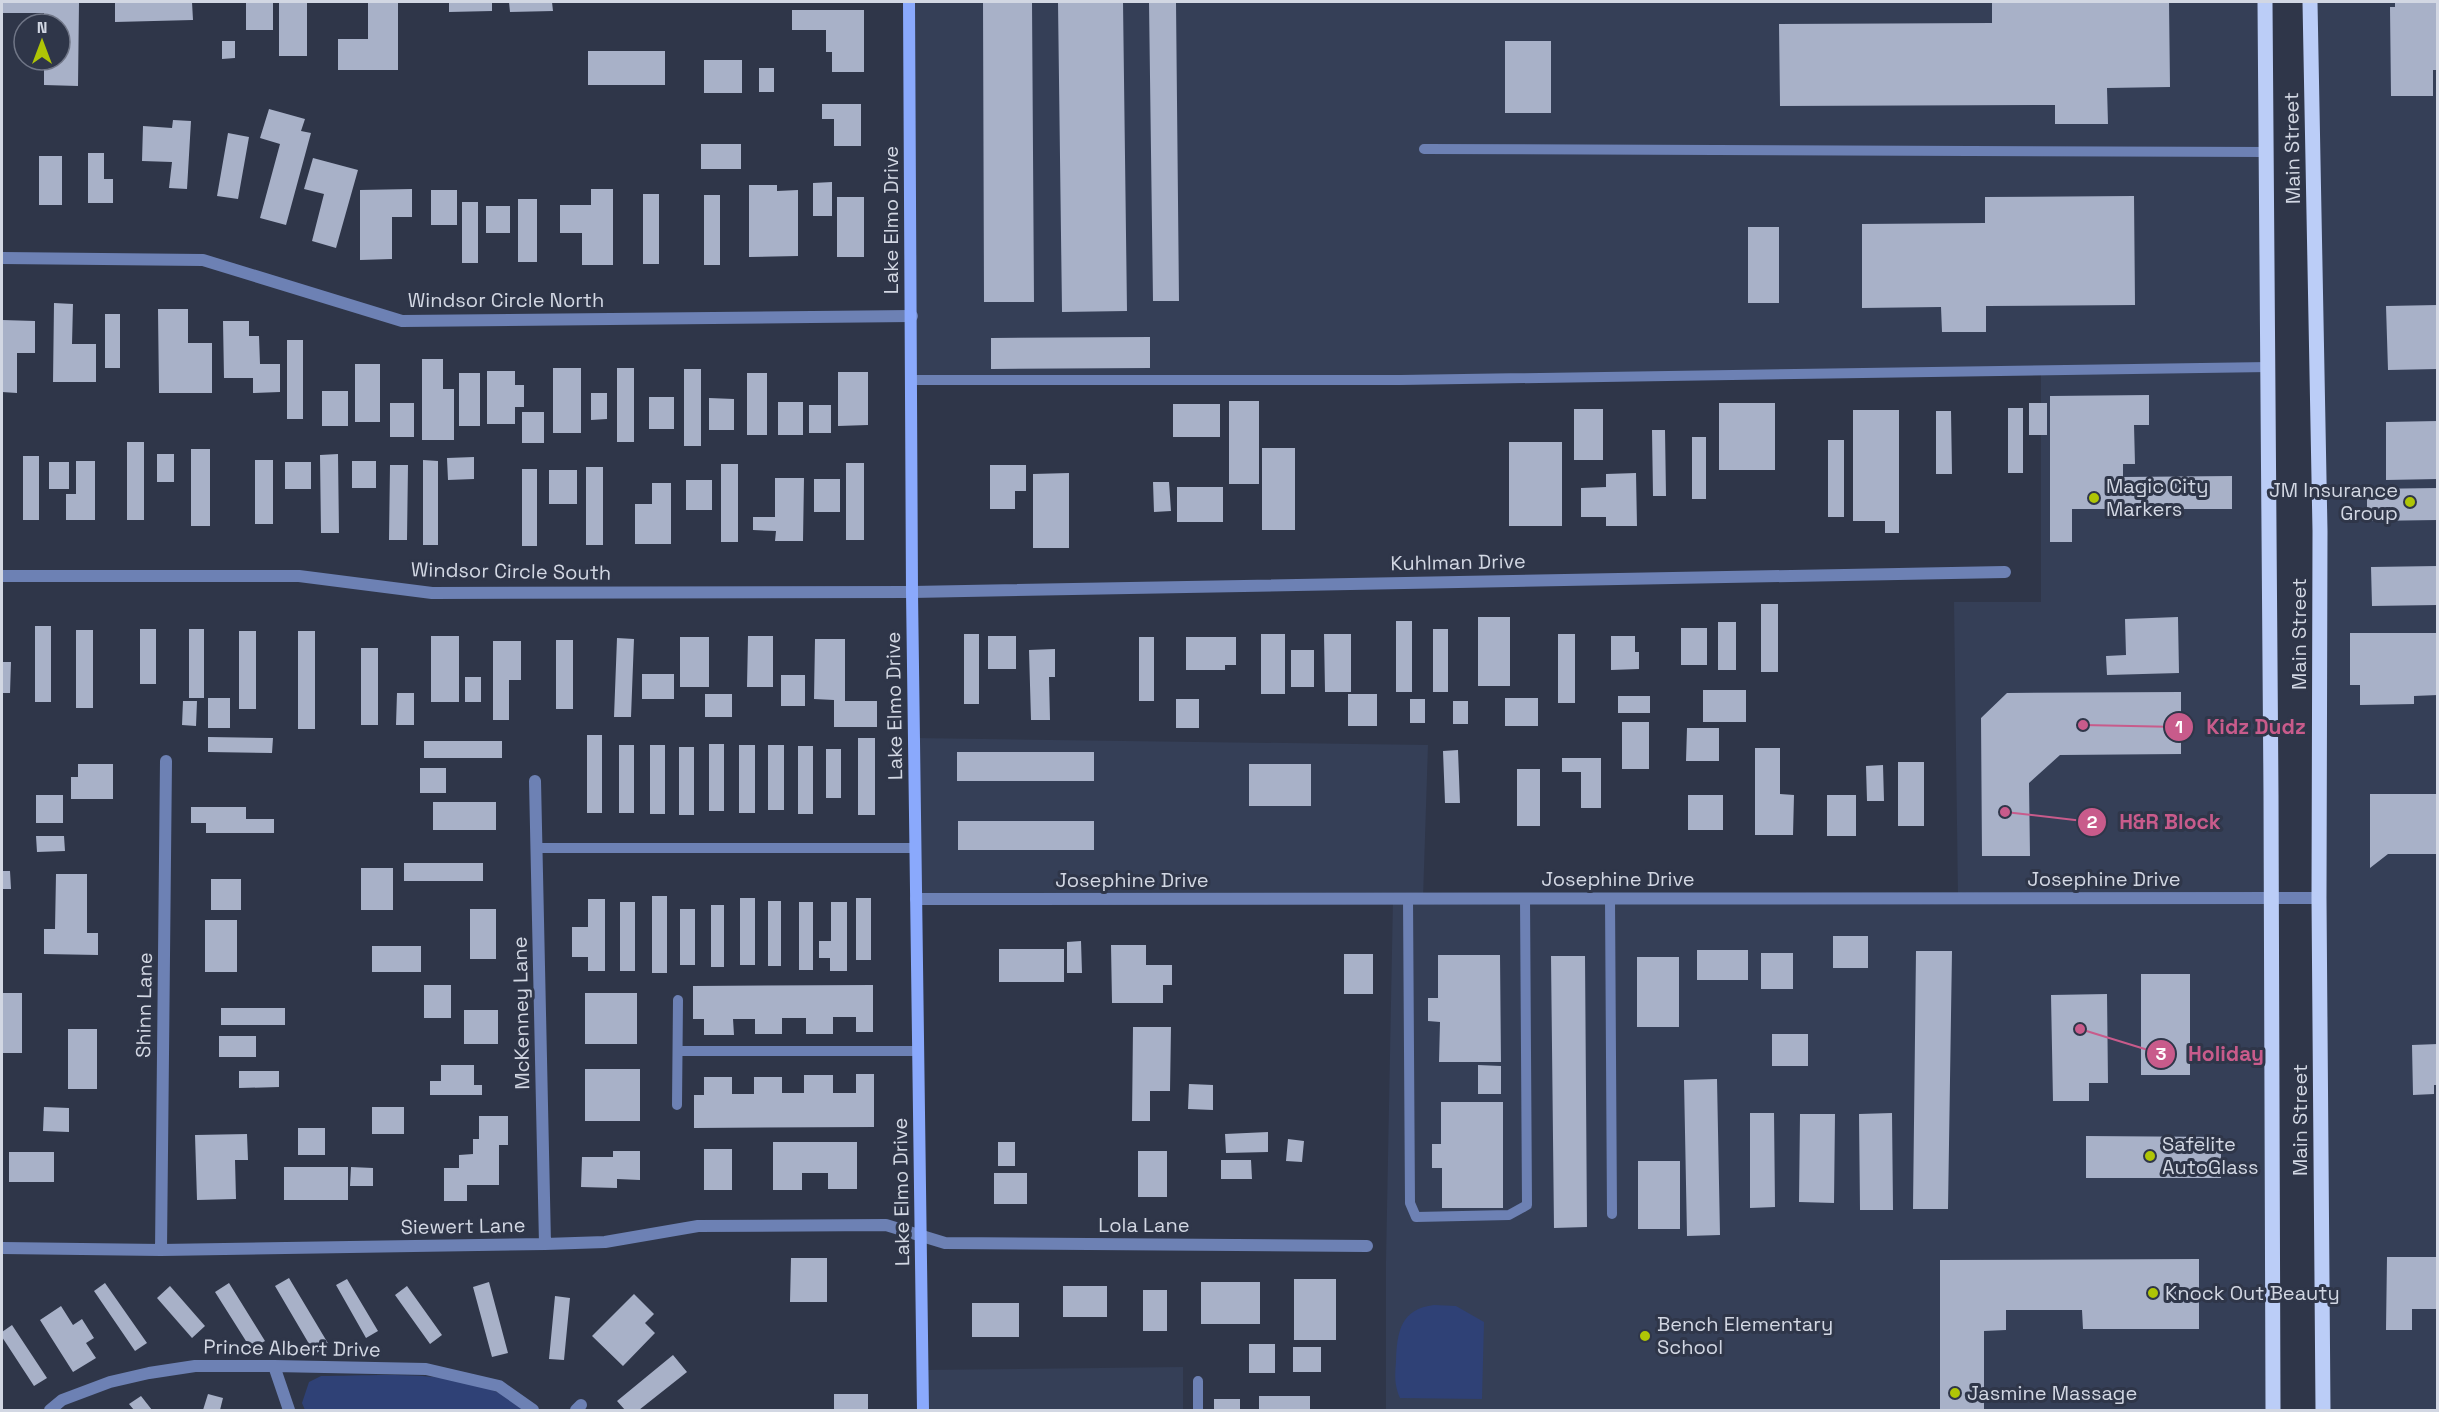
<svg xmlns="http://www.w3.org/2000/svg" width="2439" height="1412" font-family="'Space Grotesk',sans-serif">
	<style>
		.built { fill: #353f57 }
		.green { fill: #2f4176 }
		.building { fill: #a8b1c8 }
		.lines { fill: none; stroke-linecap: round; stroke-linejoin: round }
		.lane { stroke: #6d81b4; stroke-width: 10 }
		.street { stroke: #6d81b4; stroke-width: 12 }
		.secondary { stroke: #8aa9fc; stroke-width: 12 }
		.primary { stroke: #bbcdf7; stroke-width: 15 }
		.poi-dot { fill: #afc506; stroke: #2f3649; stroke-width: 2 }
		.labels { text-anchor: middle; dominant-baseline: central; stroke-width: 6; stroke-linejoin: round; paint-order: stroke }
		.street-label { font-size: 20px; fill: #d2d7e3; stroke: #2f3649 }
		.poi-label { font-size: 20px; fill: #d2d7e3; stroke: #2f3649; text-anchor: start }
		.leader { fill: none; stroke: #c85b8b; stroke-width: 2 }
		.callout-dot { fill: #c85b8b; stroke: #2f3649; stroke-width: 2 }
		.mark-label { font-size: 18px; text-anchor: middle; font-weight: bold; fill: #fff }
		.callout-label { font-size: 21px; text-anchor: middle; font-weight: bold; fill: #c85b8b; stroke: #2f3649; stroke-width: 6; stroke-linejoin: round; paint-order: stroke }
	</style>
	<rect width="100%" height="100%" fill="#2f3649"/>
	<path class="built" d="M909 2H2265L2273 1410H1386V1261L1393 899H916L914 738 1428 745 1423 899 1958 898 1954 602H2041V370L912 380Z
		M2312 2H2437V1410H2323Z
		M1183 1367V1410H923L922 1370Z"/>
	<path class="green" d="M1434 1305 1456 1306 1484 1322 1482 1399 1400 1398C1394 1384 1395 1376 1396 1361 1397 1331 1401 1309 1434 1305Z
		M321 1376C384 1376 476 1366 525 1410H305L302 1403 309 1382Z"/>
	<path class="building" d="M2 2H79L78 86 44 85V60H60V24H44V13H2Z
		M115 2H192L193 20 115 22Z
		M246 2H273V30H246Z
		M279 2H307V56H279Z
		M368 2H398V70H338V39H368Z
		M449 2H492V11L449 12Z
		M509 2H552L553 11 510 12Z
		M983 2H1032L1034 302H984Z
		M1058 2H1123L1127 311 1062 312Z
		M1149 2H1176L1179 301H1153Z
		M1992 2H2169L2170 87 2107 88 2108 124H2055V105L1780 106 1779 24 1992 23Z
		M2395 2H2438V70H2433V96H2391L2390 7H2395Z
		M792 10H864V72H832V52H826V30H792Z
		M222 41H235V58L222 59Z
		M1505 41H1551V113H1505Z
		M588 51H665V85H588Z
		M704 60H742V93H704Z
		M759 68H774V92H759Z
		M822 104H861V146H834V119H822Z
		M269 109 305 119 301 131 311 133 286 225 260 218 280 144 260 138Z
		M173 120 191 121 187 189 169 188 172 162 142 161 143 126 172 128Z
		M228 133 249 137 238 199 217 196Z
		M701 144H741V169H701Z
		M88 153H104V179H113V203H88Z
		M39 156H62V205H39Z
		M313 158 358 170 336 248 312 241 324 194 304 189Z
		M832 182V216H813V183Z
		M749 185H777V191L798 190V256L749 257Z
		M412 189V217H392V259L360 260V190Z
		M591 189H613V265H582V233H560V205H591Z
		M431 190H457V225H431Z
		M643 194H659V264H643Z
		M704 195H720V265H704Z
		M2134 196 2135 305 1986 306V332H1942L1941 307 1862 308V224L1985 223V197Z
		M837 197H864V257H837Z
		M518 199H537V262H518Z
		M462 202H478V263H462Z
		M486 206H510V233H486Z
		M1748 227H1779V303H1748Z
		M54 303 73 304 72 344H96V382H53Z
		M2438 305V369L2388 370 2386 306Z
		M158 309H188V343H212V393H159Z
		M105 314H120V368H105Z
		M2 320 35 321V353H17V393L2 392Z
		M223 321H249V336H259L260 364H280V392L253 393V378H224Z
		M1150 337V368L991 369V338Z
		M287 340H303V419H287Z
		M422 359H443V389H454V440H422Z
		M355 364H380V422H355Z
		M553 368H581V433H553Z
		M617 368H634V442H617Z
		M684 369H701V446H684Z
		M487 371H515V385H524V407H515V424H487Z
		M838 372H868V425L838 426Z
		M459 373H480V426H459Z
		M747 373H767V435H747Z
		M322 391H348V426H322Z
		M591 393H607V419L591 420Z
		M2149 395V425H2134L2135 464H2123V477L2232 476V509H2072V542H2050V396Z
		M649 397H674V429H649Z
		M709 398 734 399V430H709Z
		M1229 401H1259V484H1229Z
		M778 402H803V435H778Z
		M390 403H414V437H390Z
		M1719 403H1775V470H1719Z
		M2029 403H2047V435H2029Z
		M1173 404H1220V437H1173Z
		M809 405H831V433H809Z
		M2008 408H2023V473H2008Z
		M1574 409H1603V460H1574Z
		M1853 410H1899V533H1885V521H1853Z
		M1936 411H1951L1952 474H1936Z
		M522 412H544V443H522Z
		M2438 421V479L2386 480V422Z
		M1652 430H1665L1666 496H1653Z
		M1692 437H1706V499H1692Z
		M1828 440H1844V517H1828Z
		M127 442H144V520H127Z
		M1509 442H1562V526H1509Z
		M1262 448H1295V530H1262Z
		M191 449H210V526H191Z
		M157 454H174V482H157Z
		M338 454 339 533H321L320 455Z
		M23 456H39V520H23Z
		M474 457V479L448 480 447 458Z
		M255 460H273V524H255Z
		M423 460 438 461V545H423Z
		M76 461H95V520H66V494H76Z
		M352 461H376V488H352Z
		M49 462H69V489H49Z
		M285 462H311V489H285Z
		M846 463H864V540H846Z
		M721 464H738V542H721Z
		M390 465H408L407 540H389Z
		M990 465H1026V491H1015V509H990Z
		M586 467H603V545H586Z
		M522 469H537V546H522Z
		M549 470H577V504H549Z
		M1069 473V548H1033V474Z
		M1636 473 1637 526H1606V517H1581V488L1606 487V474Z
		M775 478H804L803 541H775L776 531 753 530V517H775Z
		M814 479H840V512H814Z
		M686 480H712V510H686Z
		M1153 482H1169L1171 511 1154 512Z
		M652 483H671V544H635V504H652Z
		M1177 487H1223V522H1177Z
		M2438 488V520L2367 521V489Z
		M2438 566V605L2372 606 2371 567Z
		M1761 604H1778V672H1761Z
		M1478 617H1510V686H1478Z
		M2178 617 2179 673 2107 675 2106 656 2126 655 2125 619Z
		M1396 621H1412V692H1396Z
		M1718 622H1736V670H1718Z
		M35 626H51V702H35Z
		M1681 628H1707V665H1681Z
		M140 629H156V684H140Z
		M189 629H204V698H189Z
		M1433 629H1448V692H1433Z
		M76 630H93V708H76Z
		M239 631H256V709H239Z
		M298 631H315V729H298Z
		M2350 633H2438V695L2414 696V704L2360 705V685H2350Z
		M964 634H979V704H964Z
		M1261 634H1285V694H1261Z
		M1324 634H1351V692H1325Z
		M1558 634H1575V703H1558Z
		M431 636H459V702H431Z
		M748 636H773V687H747Z
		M988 636H1016V669H988Z
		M1611 636H1635V652H1639V669L1611 670Z
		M680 637H709V687H680Z
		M1139 637H1154V701H1139Z
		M1186 637H1236V665H1225V670H1186Z
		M617 638 634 639 631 717H614Z
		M815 639H845V701H877V727H834V700L814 699Z
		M556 640H573V709H556Z
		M493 641H521V680H509V720H493Z
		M361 648H378V725H361Z
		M1055 649V677H1049L1050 720H1031L1029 650Z
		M1291 650H1314V687H1291Z
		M2 662H11L10 693H2Z
		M642 674H674V699H642Z
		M781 675H805V706H781Z
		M465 677H481V702H465Z
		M1703 690H1746V722H1703Z
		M2181 692V754L2060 755 2029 783 2030 856H1982L1981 718 2007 693Z
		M397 693H414V725H396Z
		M705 694H732V717H705Z
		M1348 694H1377V726H1348Z
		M1618 696H1650V713H1618Z
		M208 698H230V728H208Z
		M1505 698H1538V726H1505Z
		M1176 699H1199V728H1176Z
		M1410 699H1425V723H1410Z
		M183 701H197L196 726 182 725Z
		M1453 701H1468V724H1453Z
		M1622 722H1649V769H1622Z
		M1687 728H1719V761H1686Z
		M587 735H602V813H587Z
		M208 737 273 738 272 753 208 752Z
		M858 738H875V815H858Z
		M424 741H502V758H424Z
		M709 744H724V811H709Z
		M619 745H634V813H619Z
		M650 745H665V814H650Z
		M739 745H755V813H739Z
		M768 745H784V810H768Z
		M798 746H813V814H798Z
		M679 747H694V815H679Z
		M1755 748H1780V794L1794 795 1793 835H1755Z
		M826 749H841V798H826Z
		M1458 750 1460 803H1445L1443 751Z
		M957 752H1094V781H957Z
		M1562 758H1601V808H1581V772H1562Z
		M1898 762H1924V826H1898Z
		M78 764H113V799H71V777H78Z
		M1249 764H1311V806H1249Z
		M1883 765 1884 801H1867L1866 766Z
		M420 768H446V793H420Z
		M1517 769H1540V826H1517Z
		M2370 794H2438V854H2388L2370 868Z
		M36 795H63V823H36Z
		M1688 795H1723V830H1688Z
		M1827 795H1856V836H1827Z
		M433 802H496V830H433Z
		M191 807H246V819H274V833H206V823H191Z
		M958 821H1094V850H958Z
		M36 836H64L65 851 37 852Z
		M404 863H483V881H404Z
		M361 868H393V910H361Z
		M2 871H10L11 889H2Z
		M56 874H87V933H98V955L44 954V929H55Z
		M211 879H241V910H211Z
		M652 896H667V973H652Z
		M740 898H755V965H740Z
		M856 898H871V960H856Z
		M588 899H605V971H588V957H572V927H588Z
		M768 901H781V966H768Z
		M620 902H635V971H620Z
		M799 902H813V970H799Z
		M831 902H847V971H830V958H819V941H831Z
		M711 905H724V967H711Z
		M470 909H496V959H470Z
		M680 909H695V965H680Z
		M205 920H237V972H205Z
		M1833 936H1868V968H1833Z
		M1081 941 1082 973H1067V942Z
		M1111 945H1146V965H1172V985H1163V1003H1112Z
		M372 946H421V972H372Z
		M999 949H1064V982H999Z
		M1697 950H1748V980H1697Z
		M1916 951H1952L1948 1209H1913Z
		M1761 953H1793V989H1761Z
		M1344 954H1373V994H1344Z
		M1438 955H1500L1501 1062H1439L1440 1022 1428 1021V998H1438Z
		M1551 956H1585L1587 1227 1554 1228Z
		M1637 957H1679V1027H1637Z
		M2141 974H2190V1075H2141Z
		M424 985H451V1018H424Z
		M873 985V1032H856V1017H833V1034H806V1018H782V1034H755V1019H733L734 1035H704V1019H693V986Z
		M2 993H22V1053H2Z
		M585 993H637V1044H585Z
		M2107 994 2108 1083H2089V1101H2053L2051 995Z
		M221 1008H285V1025H221Z
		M464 1010H498V1044H464Z
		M1133 1027H1171L1170 1091H1150V1121H1132Z
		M68 1029H97V1089H68Z
		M1772 1034H1808V1066H1772Z
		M219 1036H256V1057H219Z
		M2438 1044V1085H2434V1094L2413 1095 2412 1045Z
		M441 1065H474V1085H482V1095H430V1081H441Z
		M1478 1065 1501 1066V1094H1478Z
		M585 1069H640V1121H585Z
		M239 1071H279V1087L239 1088Z
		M856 1074H874V1127L694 1128V1095H704V1077H732V1094H754V1077H782V1093H804V1075H833V1093H856Z
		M1717 1079 1720 1235 1687 1236 1684 1080Z
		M1189 1084 1213 1085V1110L1188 1109Z
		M1441 1102H1503V1208H1442V1168H1432V1144H1441Z
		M44 1107 69 1108V1132L43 1131Z
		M372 1107H404V1134H372Z
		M1750 1113H1774L1775 1207 1750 1208Z
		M1892 1113 1893 1210H1860L1859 1114Z
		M1800 1114H1835L1834 1203 1799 1202Z
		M479 1116H508V1145H499V1185H467V1201H444V1168H459V1155L473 1154V1139H479Z
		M298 1128H325V1155H298Z
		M1268 1132V1152L1226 1153 1225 1134Z
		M247 1134 248 1160H235L236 1199 197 1200 195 1135Z
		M2086 1136 2221 1137V1178H2086Z
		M1288 1139 1304 1141 1302 1162 1286 1161Z
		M773 1142H857V1189H828V1173H802V1190H773Z
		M998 1142H1015V1166H998Z
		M704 1149H732V1190H704Z
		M613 1151H640V1180L617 1179V1188L581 1187 582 1157H613Z
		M1138 1151H1167V1197H1138Z
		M9 1152H54V1182H9Z
		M1221 1160H1251L1252 1179H1221Z
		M1638 1161H1680V1229H1638Z
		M284 1167H348V1200H284Z
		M351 1167 373 1168V1186H350Z
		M994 1173H1027V1204H994Z
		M2387 1257H2438V1309H2412V1330H2386Z
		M791 1258H827V1302H790Z
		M2199 1259V1329H2083L2082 1310H2006V1330L1984 1331V1410H1940V1260Z
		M289 1278 329 1345 315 1354 275 1286Z
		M347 1279 378 1331 366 1338 336 1285Z
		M1294 1279H1336V1340H1294Z
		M489 1282 508 1353 492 1357 473 1287Z
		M1201 1282H1260V1324H1201Z
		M105 1283 147 1343 135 1351 94 1291Z
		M229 1283 265 1341 251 1349 215 1292Z
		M170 1286 205 1326 192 1338 157 1298Z
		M407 1286 442 1335 430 1344 395 1295Z
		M1063 1286H1107V1317H1063Z
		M1143 1290H1167V1331H1143Z
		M634 1294 654 1314 645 1323 655 1333 623 1366 592 1336Z
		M555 1296 570 1298 564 1360 549 1359Z
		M972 1303H1019V1337H972Z
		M61 1306 73 1325 82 1319 94 1338 86 1343 96 1358 73 1372 40 1320Z
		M12 1325 47 1378 34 1386 2 1337V1332Z
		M1249 1344H1275V1373H1249Z
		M1293 1347H1321V1372H1293Z
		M673 1355 687 1372 639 1410H625L617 1401Z
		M208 1394 223 1398 220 1410H203Z
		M834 1394H868V1410H834Z
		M141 1396 152 1410H134L129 1404Z
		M1259 1396H1310V1410H1259Z
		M1214 1399H1240V1410H1214Z"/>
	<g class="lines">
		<path class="lane" d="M1424 149 2267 152
			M912 380H1400L2269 367
			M537 848H915
			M1408 899 1410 1203 1416 1217 1509 1215 1527 1205 1525 899
			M1610 899 1612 1214
			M678 1051H918
			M677 1105 678 1000
			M1198 1381V1410"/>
		<path class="street" d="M2 258 203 260 402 321 912 316
			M2 576H299L432 593 912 592 2005 572
			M535 781 545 1244
			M916 899 2319 898
			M2 1248 161 1250 545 1244 605 1242 698 1226 886 1225 945 1243 1367 1246
			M161 1250 166 761
			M274 1366 289 1410
			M50 1410 62 1400 110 1382 149 1373 195 1366H274L426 1369 499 1386 533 1410
			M576 1410 581 1405"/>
		<path class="secondary" d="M909 2 912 592 923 1410"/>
		<path class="primary" d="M2265 2 2271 795 2273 1410
			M2310 2 2320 531 2319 898 2323 1410"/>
	</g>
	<g class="poi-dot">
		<circle cx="2094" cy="498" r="6"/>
		<circle cx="2410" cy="502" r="6"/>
		<circle cx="2150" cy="1156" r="6"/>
		<circle cx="2153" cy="1293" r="6"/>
		<circle cx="1645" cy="1336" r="6"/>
		<circle cx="1955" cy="1393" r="6"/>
	</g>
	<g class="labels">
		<g class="street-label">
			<text transform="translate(2292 148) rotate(-91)">Main Street</text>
			<text transform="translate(891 220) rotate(-90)">Lake Elmo Drive</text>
			<text x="506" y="300">Windsor Circle North</text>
			<text transform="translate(1458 562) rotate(-1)">Kuhlman Drive</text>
			<text transform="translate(511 571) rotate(1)">Windsor Circle South</text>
			<text transform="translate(2299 634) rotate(-90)">Main Street</text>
			<text transform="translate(894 706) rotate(-91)">Lake Elmo Drive</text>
			<text x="1618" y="879">Josephine Drive</text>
			<text x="2104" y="879">Josephine Drive</text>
			<text x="1132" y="880">Josephine Drive</text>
			<text transform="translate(144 1005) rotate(-89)">Shinn Lane</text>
			<text transform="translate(521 1013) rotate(-91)">McKenney Lane</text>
			<text transform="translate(2300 1120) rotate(-90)">Main Street</text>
			<text transform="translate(901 1192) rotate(-91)">Lake Elmo Drive</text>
			<text x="1144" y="1225">Lola Lane</text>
			<text transform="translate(463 1226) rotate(-1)">Siewert Lane</text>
			<text transform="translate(292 1348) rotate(1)">Prince Albert Drive</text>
		</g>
		<g class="poi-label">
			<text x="2106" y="486">Magic City<tspan x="2106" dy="23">Markers</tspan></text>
			<text x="2398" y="490" text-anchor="end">JM Insurance<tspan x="2398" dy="23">Group</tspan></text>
			<text x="2162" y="1144">Safelite<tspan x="2162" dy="23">AutoGlass</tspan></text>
			<text x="2165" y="1293">Knock Out Beauty</text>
			<text x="1657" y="1324">Bench Elementary<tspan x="1657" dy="23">School</tspan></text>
			<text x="1967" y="1393">Jasmine Massage</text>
		</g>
	</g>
	<path class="leader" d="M2083 725L2179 727M2005 812L2092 822M2080 1029L2161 1054"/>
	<g class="callout-dot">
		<circle cx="2083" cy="725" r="6"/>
		<circle cx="2005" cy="812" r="6"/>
		<circle cx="2080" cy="1029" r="6"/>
		<circle cx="2179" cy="727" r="15"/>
		<circle cx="2092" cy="822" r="15"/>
		<circle cx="2161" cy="1054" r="15"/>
	</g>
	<g class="mark-label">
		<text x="2179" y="733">1</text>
		<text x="2092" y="828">2</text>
		<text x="2161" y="1060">3</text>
	</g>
	<g class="callout-label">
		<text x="2256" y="734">Kidz Dudz</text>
		<text x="2170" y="829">H&amp;R Block</text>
		<text x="2226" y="1061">Holiday</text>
	</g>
	<rect width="2439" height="1412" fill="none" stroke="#d2d7e3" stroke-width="6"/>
	<g transform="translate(42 42)"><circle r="28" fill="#2f3649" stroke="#707687" stroke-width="1.5"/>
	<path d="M0-4.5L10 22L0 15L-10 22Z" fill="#afc506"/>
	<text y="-9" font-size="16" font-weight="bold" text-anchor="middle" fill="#d2d7e3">N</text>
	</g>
</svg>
